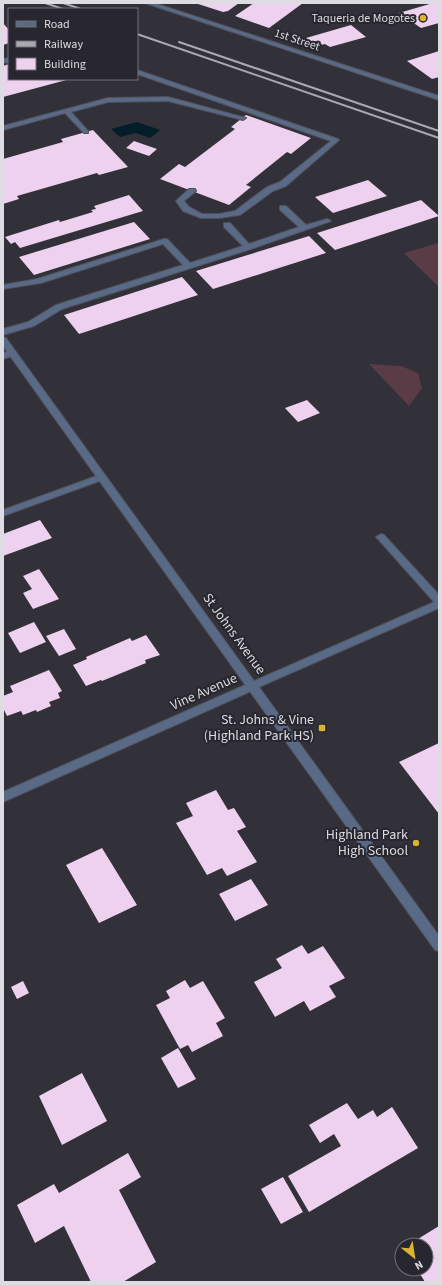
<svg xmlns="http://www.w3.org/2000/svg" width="442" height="1285" font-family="'Source Sans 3',sans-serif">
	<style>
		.green { fill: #593c46 }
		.water { fill: #031d29 }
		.building { fill: #edd1ee }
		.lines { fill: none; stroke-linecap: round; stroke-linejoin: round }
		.service-casing { stroke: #515058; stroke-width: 2 }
		.minor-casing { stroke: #515058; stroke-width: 2 }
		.tertiary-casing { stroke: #515058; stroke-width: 2 }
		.service { fill: #596a86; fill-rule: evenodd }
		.minor { fill: #596a86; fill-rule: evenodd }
		.tertiary { fill: #596a86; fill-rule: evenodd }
		.rail { stroke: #aaa9b0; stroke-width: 2 }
		.poi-dot { fill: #dab333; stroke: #28272f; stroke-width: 1.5 }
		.labels { text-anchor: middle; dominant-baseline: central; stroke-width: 4; stroke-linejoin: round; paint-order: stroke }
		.far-poi-label { font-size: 12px; fill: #dddce2; stroke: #28272f; text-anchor: end }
		.far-street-label { font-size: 12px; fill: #dddce2; stroke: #28272f }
		.street-label { font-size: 14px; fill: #dddce2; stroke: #28272f }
		.poi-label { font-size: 14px; fill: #dddce2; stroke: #28272f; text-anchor: end }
	</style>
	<rect width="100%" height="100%" fill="#32313a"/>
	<path class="green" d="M439 243V287L404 253Z
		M369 364 401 366 418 373 422 388 409 406Z"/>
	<path class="water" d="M137 122 160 130 150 138 136 133 120 137 111 129Z"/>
	<path class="building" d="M195 3H239L228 11 223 12Z
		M254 3H303L269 28 235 16Z
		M433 3H439V23L421 28 399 13Z
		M3 23 9 30V43L3 45Z
		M351 25 366 37 330 47 325 44 321 45 316 41 311 42 306 38Z
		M439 51V77L432 79 407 61Z
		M9 64V79H70L3 97V66Z
		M246 115 311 138 291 154 287 152 246 185 251 187 229 205 160 179 179 164 185 167 235 129 231 127Z
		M93 130 128 167 99 175 97 173 17 196 19 199 3 204V159L63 142 61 139Z
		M134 141 157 149 149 156 126 148Z
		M368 180 387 196 333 213 315 197Z
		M129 195 143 211 20 248 15 242 11 244 5 237 59 220 60 222 93 212 91 210 96 209 94 206Z
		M421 200 439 216 335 250 317 233Z
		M134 222 150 239 34 275 19 257Z
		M309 236 326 253 213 289 196 271Z
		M182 277 198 295 79 334 64 315Z
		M307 400 320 413 298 422 285 408Z
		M40 520 52 538 3 556V534Z
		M39 569 59 599 33 609 23 593 32 589 23 576Z
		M34 622 46 642 20 653 8 633Z
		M64 629 76 649 59 656 46 636Z
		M146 635 160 655 145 660 146 663 102 681 101 680 86 686 73 665 87 659 86 657 130 638 132 641Z
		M49 670 62 691 58 693 60 698 49 702 51 706 37 712 36 710 23 715 21 711 7 716 3 708V696L13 692 10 686Z
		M439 743V814L399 762Z
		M216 790 228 810 234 808 246 827 237 831 257 862 227 876 222 868 207 875 176 823 193 816 186 803Z
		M102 848 137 905 99 923 66 865Z
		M251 879 268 905 235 921 219 894Z
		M302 945 308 954 323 946 345 978 329 986 336 997 310 1011 304 1001 275 1017 254 982 282 968 276 959Z
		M185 980 190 988 203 981 225 1018 216 1023 223 1036 192 1052 188 1045 180 1049 156 1005 170 998 166 991Z
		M23 981 29 993 17 999 11 987Z
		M178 1048 196 1079 178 1088 161 1058Z
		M82 1073 107 1121 62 1145 39 1096Z
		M347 1103 358 1119 373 1110 377 1117 392 1107 418 1148 309 1212 288 1176 341 1146 334 1134 320 1143 309 1125Z
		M128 1153 141 1177 119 1190 156 1262 123 1282H91L64 1226 35 1243 17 1205 54 1184 59 1193Z
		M283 1177 303 1212 281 1224 261 1189Z
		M439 1226V1282H425L417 1269H426V1245H408Z"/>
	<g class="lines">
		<defs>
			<path id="service" d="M9 58V62L3 63V59Z
				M137 70 338 139 339 140 286 186 273 191 240 215 219 218H201L183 211 176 201 189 189H195L196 191 184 201 189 207 202 214H219L235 211 267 187 280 182 331 141 137 74Z
				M168 97 246 118 243 120 168 101 108 102 71 112 88 131V133H84L65 113 3 130V126L108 98Z
				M280 206H286L306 225 327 219 331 221 251 249 62 309 34 326 3 335V329L28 322 56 305 183 265 163 244 41 283 3 289V285L37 279 164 239H167L190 263 243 246 224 227V223H230L249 244 299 227 280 210Z
				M12 350 16 353 15 355 3 359V353Z
				M102 474 106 477 105 479 3 516V510Z
				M381 534 384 535 439 595V605L436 604 378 539 376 537Z"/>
			<path id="minor" d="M252 682 256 683 257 686 256 689 3 802V792Z"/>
			<path id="tertiary" d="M145 3H154L439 96V100Z
				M3 337 6 338 254 681 439 600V608L259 687 439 936V951L435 950 3 346Z"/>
		</defs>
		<use href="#service" class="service-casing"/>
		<use href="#minor" class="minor-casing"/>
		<use href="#tertiary" class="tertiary-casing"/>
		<use href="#service" class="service"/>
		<use href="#minor" class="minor"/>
		<use href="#tertiary" class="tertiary"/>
		<path class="rail" d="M45 3 63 9
			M63 3 81 9
			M137 34 439 138
			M179 42 439 131"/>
	</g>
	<g class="poi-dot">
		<circle cx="423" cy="18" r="4"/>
		<rect x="318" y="724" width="8" height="8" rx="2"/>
		<circle cx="416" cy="843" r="4"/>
	</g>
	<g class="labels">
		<g class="far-poi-label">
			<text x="415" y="18">Taqueria de Mogotes</text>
		</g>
		<g class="far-street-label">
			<text transform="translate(297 40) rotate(18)">1st Street</text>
		</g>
		<g class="street-label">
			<text transform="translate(234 634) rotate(54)">St Johns Avenue</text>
			<text transform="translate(204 692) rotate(-24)">Vine Avenue</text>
		</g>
		<g class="poi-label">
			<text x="314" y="720">St. Johns &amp; Vine<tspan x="314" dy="16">(Highland Park HS)</tspan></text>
			<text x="408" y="835">Highland Park<tspan x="408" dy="16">High School</tspan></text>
		</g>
	</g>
	<rect width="442" height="1285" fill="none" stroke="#dddce2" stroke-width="8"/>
	<rect x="8" y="8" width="130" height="72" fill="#28272f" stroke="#706f77"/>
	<rect x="16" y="21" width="20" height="6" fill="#596a86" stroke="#706f77"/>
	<text x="44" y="28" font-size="12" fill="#dddce2">Road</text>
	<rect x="16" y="41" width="20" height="6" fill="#aaa9b0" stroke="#706f77"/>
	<text x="44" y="48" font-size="12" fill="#dddce2">Railway</text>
	<rect x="16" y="58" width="20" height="12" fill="#edd1ee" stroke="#706f77"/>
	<text x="44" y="68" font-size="12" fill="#dddce2">Building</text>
	<g transform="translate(414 1257) rotate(150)"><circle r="19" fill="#28272f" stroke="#706f77"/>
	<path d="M0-3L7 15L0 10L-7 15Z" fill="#dab333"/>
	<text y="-6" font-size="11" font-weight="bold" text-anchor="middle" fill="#dddce2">N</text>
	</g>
</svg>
